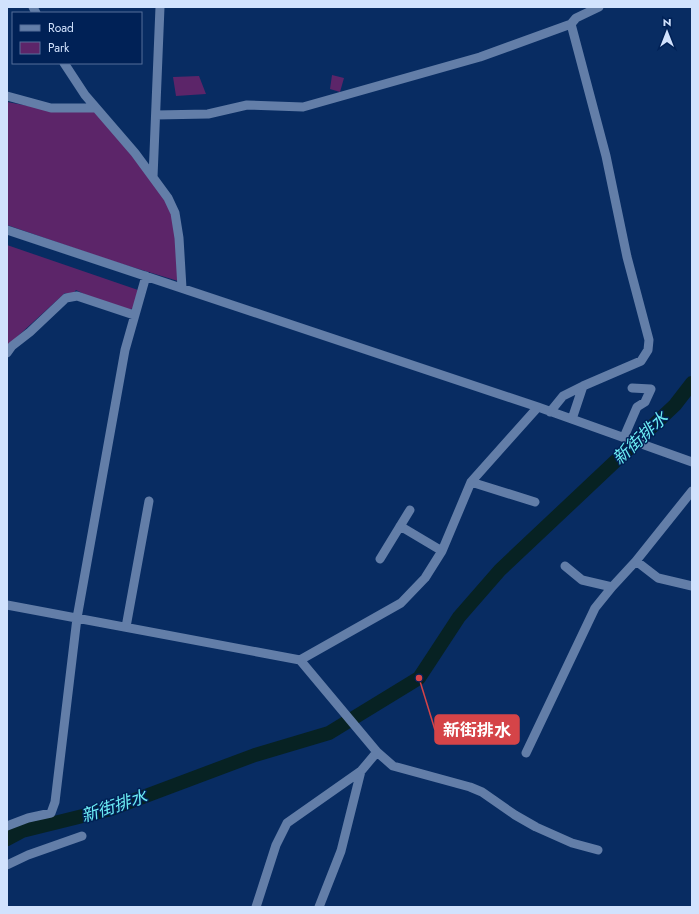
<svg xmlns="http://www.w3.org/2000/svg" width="699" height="914" font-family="Jost,'Noto Sans TC',sans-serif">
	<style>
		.green { fill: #5c2569 }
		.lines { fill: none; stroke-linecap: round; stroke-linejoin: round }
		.river { stroke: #072223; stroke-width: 14 }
		.minor { stroke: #637ea8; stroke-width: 9 }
		.labels { text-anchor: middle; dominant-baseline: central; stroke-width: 3; stroke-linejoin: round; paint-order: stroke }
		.water-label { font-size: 17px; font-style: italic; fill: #6deff5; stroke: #002156 }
		.leader { fill: none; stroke: #d54448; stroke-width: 1.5 }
		.callout-dot { fill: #d54448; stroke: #002156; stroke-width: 1.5 }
		.callout { fill: #d54448; stroke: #d54448; stroke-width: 1.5 }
		.callout-label { font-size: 17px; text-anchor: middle; font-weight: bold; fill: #fff }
	</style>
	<rect width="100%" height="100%" fill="#082c62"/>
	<path class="green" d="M332 75 344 78 340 92 330 89Z
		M199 76 206 94 176 96 173 77Z
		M7 102 62 112 96 111C115 135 167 191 173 217 177 238 176 261 178 281L109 260 7 225Z
		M7 245 138 290 133 308 129 310 96 300 76 290 72 295 65 293 7 346Z"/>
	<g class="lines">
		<path class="river" d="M7 839 22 831 111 809 255 755 329 733 419 678 459 617 500 570 675 405 692 383"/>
		<path class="minor" d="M33 7 36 13
			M571 24 606 156 627 257 649 340 648 350 641 361 583 386 572 419
			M64 63 85 95 135 153 168 198 175 213 179 238 182 288
			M7 96 51 108H96
			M156 115 208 114 247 105 303 107 480 57 571 24 576 18 599 7
			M153 177 160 7
			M7 230 538 407 692 462
			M7 353 12 346 30 332 66 298 77 296 134 315
			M550 412 563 396 583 386
			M624 437 637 407 645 402 651 389 632 388
			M471 482 535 502
			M400 526 442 551
			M380 559 410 510
			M636 561 658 578 692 586
			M565 566 582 580 612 587
			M7 605 300 660
			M126 627 149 501
			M377 752 393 766 470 787 482 792 515 815 536 827 572 843 598 850
			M526 753 595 608 612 587 636 561 692 491
			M7 826 28 818 51 813 55 802 77 618 125 350 146 276
			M7 865 28 855 82 836
			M256 907 276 845 287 823 361 771 377 752 300 660 401 603 425 578 442 551 471 482 538 407
			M319 907 341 851 361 771"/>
	</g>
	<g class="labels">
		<g class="water-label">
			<text transform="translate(640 438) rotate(-43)">新街排水</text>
			<text transform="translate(114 806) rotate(-18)">新街排水</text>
		</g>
	</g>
	<path class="leader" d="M419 678L435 730"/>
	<circle class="callout-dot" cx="419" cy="678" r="4"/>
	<rect class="callout" x="435" y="715" width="84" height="29" rx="4"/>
	<g class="callout-label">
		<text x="477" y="736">新街排水</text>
	</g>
	<rect width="699" height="914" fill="none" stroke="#d1e2fd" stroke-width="16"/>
	<rect x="12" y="12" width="130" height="52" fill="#002156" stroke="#546e99"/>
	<rect x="20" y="25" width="20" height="6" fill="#637ea8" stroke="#546e99"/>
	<text x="48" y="32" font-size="12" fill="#d1e2fd">Road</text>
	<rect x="20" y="42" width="20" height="12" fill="#5c2569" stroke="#546e99"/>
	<text x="48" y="52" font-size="12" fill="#d1e2fd">Park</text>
	<g transform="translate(667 32)" stroke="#002156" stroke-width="3" paint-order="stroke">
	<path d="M0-3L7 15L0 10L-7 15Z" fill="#d1e2fd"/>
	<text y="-6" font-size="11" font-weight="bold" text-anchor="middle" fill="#d1e2fd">N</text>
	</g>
</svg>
